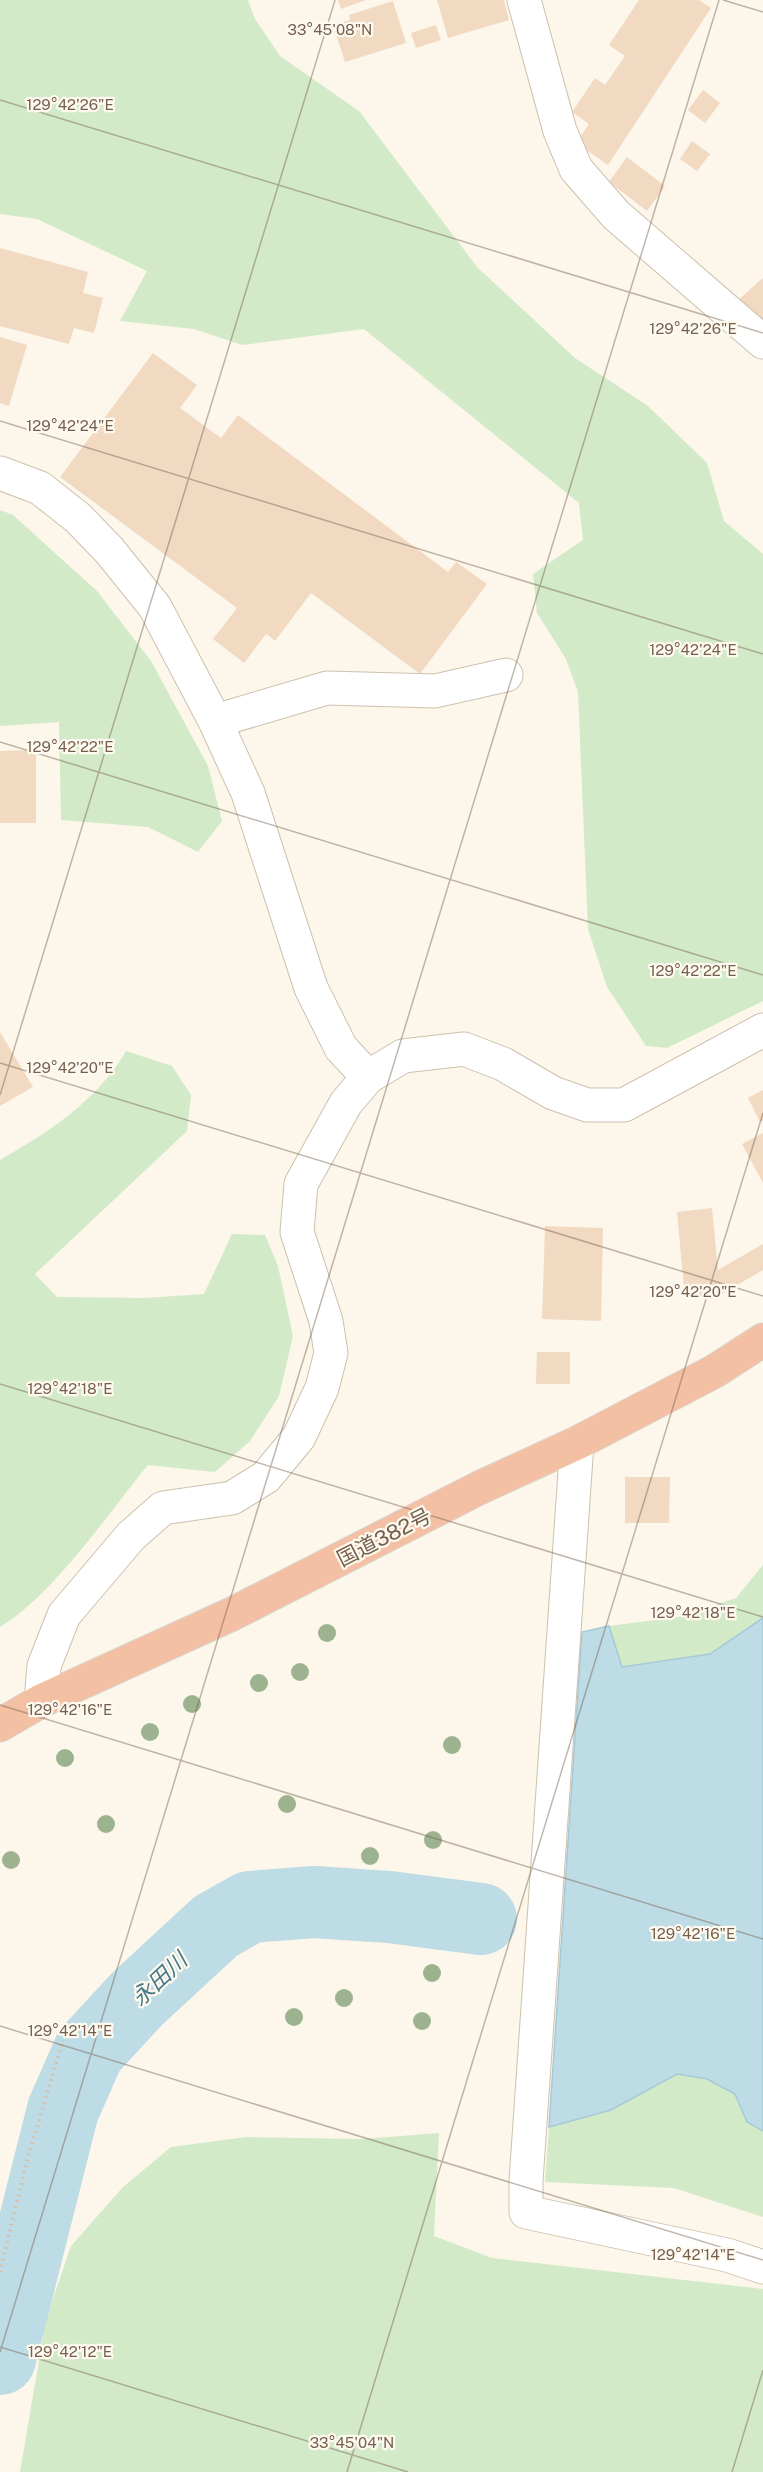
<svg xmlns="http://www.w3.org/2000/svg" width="763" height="2472" font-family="'Public Sans','Noto Sans JP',sans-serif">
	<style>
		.green { fill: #d2eac8 }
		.water { fill: #bedce6; stroke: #a5cad7; stroke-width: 1.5 }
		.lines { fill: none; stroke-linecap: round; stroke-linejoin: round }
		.river { stroke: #bedce6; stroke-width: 72 }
		.building { fill: #f1d9c2 }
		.minor-casing { stroke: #cec0af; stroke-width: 35 }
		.highway-casing { stroke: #dbd6d1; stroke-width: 35 }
		.path { stroke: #d6bda5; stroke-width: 4; stroke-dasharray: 1.5 4.5; stroke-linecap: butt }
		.minor { stroke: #fff; stroke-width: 33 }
		.highway { stroke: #f3c0a3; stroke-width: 33 }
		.tree { fill: #9db38f }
		.ticks { fill: none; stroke: #76604d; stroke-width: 1.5; stroke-opacity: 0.45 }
		.labels { text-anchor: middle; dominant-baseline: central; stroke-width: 4.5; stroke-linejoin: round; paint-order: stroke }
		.street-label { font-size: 21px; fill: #76604d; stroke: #fefaf0 }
		.water-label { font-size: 22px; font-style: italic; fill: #477889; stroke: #fefaf0 }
		.ticks-label { font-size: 15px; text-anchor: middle; fill: #76604d; stroke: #fefaf0; stroke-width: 4.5; stroke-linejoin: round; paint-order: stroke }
	</style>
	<rect width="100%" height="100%" fill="#fcf7ea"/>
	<path class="green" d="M0 0H248L255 19 280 56 359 111 477 267 575 358 648 406 707 463 724 521 763 554V1001L667 1048 646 1046 607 987 588 929 578 692 566 659 537 613 533 574 583 540 579 503 364 329 242 345 194 329 120 321 147 271 37 219 0 214Z
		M0 510 13 515 97 591 151 661 208 766 222 821 198 852 148 827 61 820 59 722 0 726Z
		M126 1051 172 1066 191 1095 187 1131 35 1274 57 1297 145 1298 204 1294 232 1234 265 1235 278 1266 293 1336 279 1396 250 1441 215 1472 148 1465C107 1515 53 1595 0 1627V1160C49 1132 97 1101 126 1051Z
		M763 1565V1618L710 1654 621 1667 609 1626 678 1617 736 1598Z
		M677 2074C695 2077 722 2080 735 2095 750 2112 735 2116 763 2131V2217L674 2188 545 2182 549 2127 609 2110Z
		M439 2133 434 2236 492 2258 763 2289V2472H20L46 2319 71 2246 123 2187 171 2147 246 2137 362 2139Z"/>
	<path class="water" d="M763 1618V2131L747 2122 735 2094 707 2079 677 2074 611 2110 549 2127 582 1632 609 1626 622 1667 710 1654Z"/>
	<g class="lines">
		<path class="river" d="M0 2359 63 2110 89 2051 137 1999 216 1926 250 1907 314 1902 389 1907 481 1919"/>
	</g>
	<path class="building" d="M338 0H366L341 9Z
		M437 0H504L509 20 448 38Z
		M639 0H699L711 8 608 165 576 143 589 124 572 112 595 78 605 85 625 56 609 45Z
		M393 1 406 43 345 62 333 25 350 20 349 15Z
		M436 25 441 40 416 48 411 33Z
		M703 90 720 103 705 123 688 110Z
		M692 141 710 154 697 171 680 159Z
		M627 157 665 186 647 211 609 182Z
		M0 248 88 272 83 293 103 298 94 333 74 328 69 344 0 326Z
		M763 278V330L737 301Z
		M0 337 27 345 9 406 0 403Z
		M153 353 197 385 180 408 221 438 238 415 448 572 456 562 487 584 420 674 311 593 275 641 266 634 244 663 213 639 237 608 60 477Z
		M36 750V823H0V751Z
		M0 1032 33 1087 0 1106Z
		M763 1090V1121L760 1122 748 1098Z
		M763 1133V1183L742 1144Z
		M712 1208 718 1270 763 1244V1270L720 1295 685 1299 677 1212Z
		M545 1226 603 1228 601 1321 542 1319Z
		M537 1352H570V1384H536Z
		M625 1477H670L669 1523H625Z"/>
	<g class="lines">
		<defs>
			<path id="minor" d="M524 0 560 131 576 169 616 215 763 342
				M0 473 40 488 78 518 109 550 155 607 215 721 248 793 311 988 341 1048 368 1077
				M215 721 327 688 435 691 506 675
				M577 1443 526 2181V2212L727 2255 763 2267
				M41 1701 44 1666 64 1615 131 1536 163 1508 232 1498 266 1477 299 1437 322 1388 331 1353 326 1321 297 1232 301 1184 346 1103 368 1077 403 1056 464 1049 503 1064 553 1093 587 1105H624L763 1030"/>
			<path id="highway" d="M0 1725 41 1701 232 1614 479 1488 577 1443 715 1371 763 1340"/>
		</defs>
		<use href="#minor" class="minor-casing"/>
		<use href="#highway" class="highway-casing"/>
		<path class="path" d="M0 2272 28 2157 63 2040"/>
		<use href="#minor" class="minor"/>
		<use href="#highway" class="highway"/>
	</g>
	<g class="tree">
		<circle cx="327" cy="1633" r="9"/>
		<circle cx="300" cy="1672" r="9"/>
		<circle cx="259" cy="1683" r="9"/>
		<circle cx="192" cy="1704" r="9"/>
		<circle cx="150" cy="1732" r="9"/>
		<circle cx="452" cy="1745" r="9"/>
		<circle cx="65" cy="1758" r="9"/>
		<circle cx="287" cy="1804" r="9"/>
		<circle cx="106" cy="1824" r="9"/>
		<circle cx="433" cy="1840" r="9"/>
		<circle cx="370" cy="1856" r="9"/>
		<circle cx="11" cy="1860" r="9"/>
		<circle cx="432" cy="1973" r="9"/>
		<circle cx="344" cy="1998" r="9"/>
		<circle cx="294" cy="2017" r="9"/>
		<circle cx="422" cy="2021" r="9"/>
	</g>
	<path class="ticks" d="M723 0 763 12M0 100 763 333M0 421 763 654M0 742 763 975M0 1063 763 1296M0 1095 335 0M0 1384 763 1617M0 1705 763 1939M0 2026 763 2260M0 2347 408 2472M0 2352 719 0M347 2472 763 1113M732 2472 763 2370"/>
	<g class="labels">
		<g class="street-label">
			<text transform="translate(384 1537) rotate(-27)">国道382号</text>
		</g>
		<g class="water-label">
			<text transform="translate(159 1979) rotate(-43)">永田川</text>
		</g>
	</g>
	<g class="ticks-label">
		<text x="330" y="35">33°45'08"N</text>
		<text x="70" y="110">129°42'26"E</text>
		<text x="693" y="334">129°42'26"E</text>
		<text x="70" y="431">129°42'24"E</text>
		<text x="693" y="655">129°42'24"E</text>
		<text x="70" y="752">129°42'22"E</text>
		<text x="693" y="976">129°42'22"E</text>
		<text x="70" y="1073">129°42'20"E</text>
		<text x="693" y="1297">129°42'20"E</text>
		<text x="70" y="1394">129°42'18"E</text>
		<text x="693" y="1618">129°42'18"E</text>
		<text x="70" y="1715">129°42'16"E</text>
		<text x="693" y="1939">129°42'16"E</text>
		<text x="70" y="2036">129°42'14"E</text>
		<text x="693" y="2260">129°42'14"E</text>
		<text x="70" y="2357">129°42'12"E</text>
		<text x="352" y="2448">33°45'04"N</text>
	</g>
</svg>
